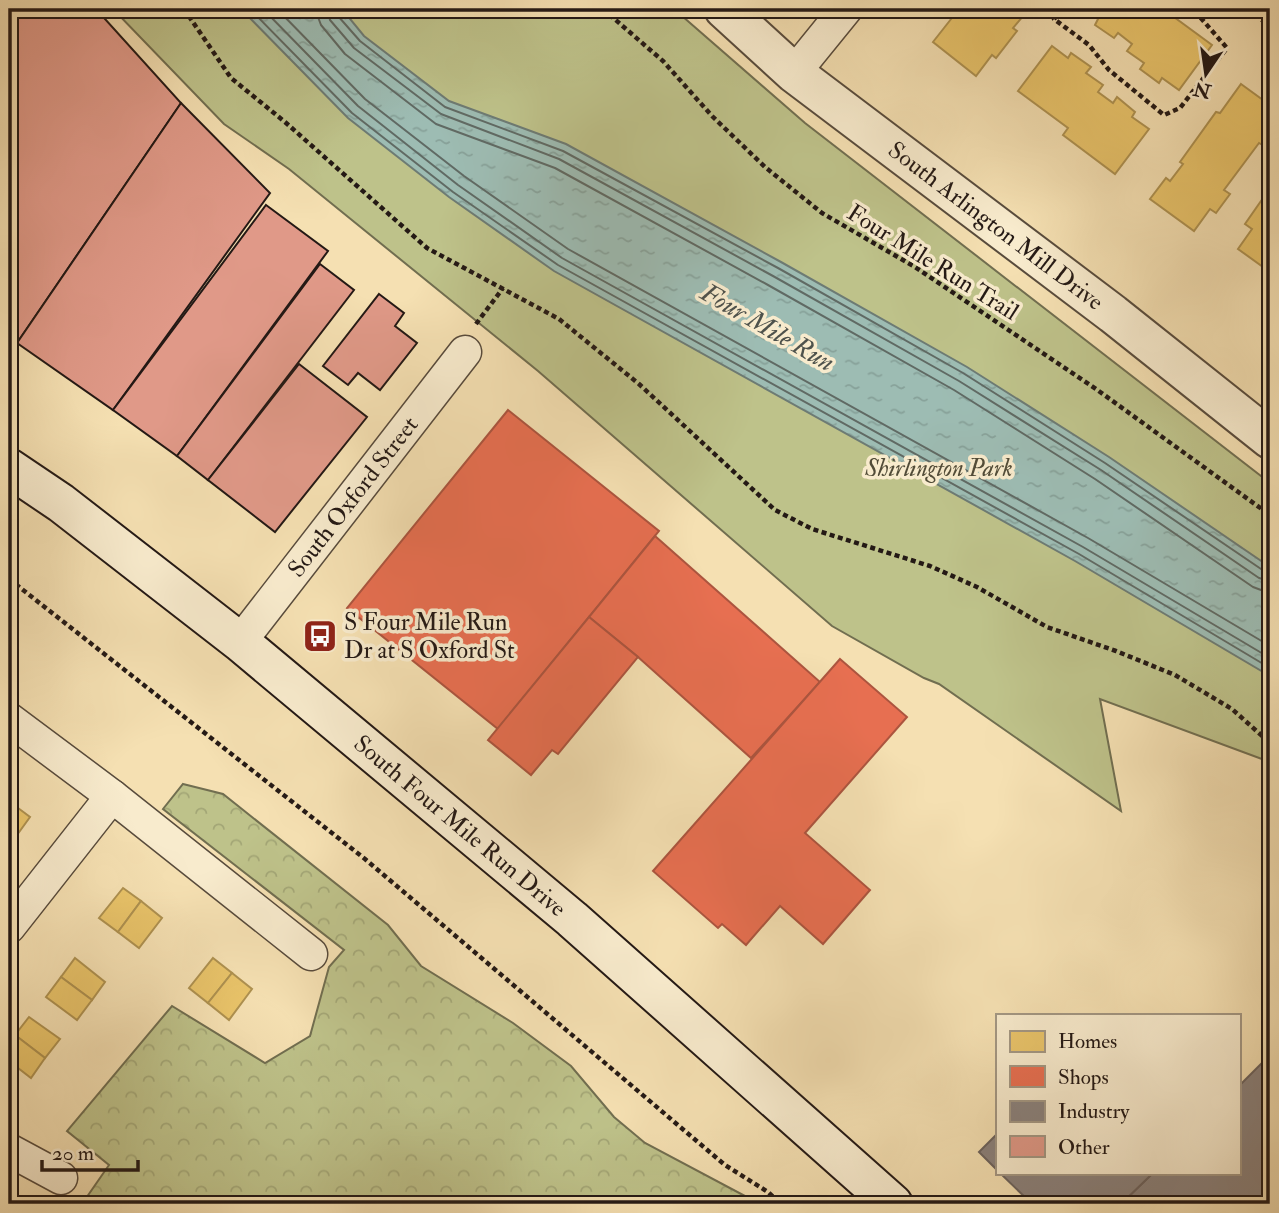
<svg xmlns="http://www.w3.org/2000/svg" width="1279" height="1213" viewBox="0 0 1279 1213" font-family="'IM FELL Double Pica',serif">
<style>
.forest{fill:url(#forest-crowns);stroke:#716e50;stroke-width:2}
.park{fill:#bec28a;stroke:#716e50;stroke-width:2}
.water{fill:url(#water-ripples);stroke:#6d7b74;stroke-width:2}
.homes{fill:#e9c46a;stroke:#ae9150;stroke-width:2}
.shops{fill:#e76f51;stroke:#ac553f;stroke-width:2}
.industry{fill:#8a817c;stroke:#6b625d;stroke-width:2}
.lines{fill:none;stroke-linecap:round;stroke-linejoin:round}
.shore{stroke:#606a64;stroke-width:2}
.building{fill:#e09988;stroke:#241915;stroke-width:2}
.minor-casing{stroke:#584b3c;stroke-width:35}
.tertiary-casing{stroke:#584b3c;stroke-width:42}
.secondary-casing{stroke:#241915;stroke-width:42}
.path{stroke:#241915;stroke-width:4.5;stroke-dasharray:5 3.5;stroke-linecap:butt}
.minor{stroke:#f8ebcd;stroke-width:32}
.tertiary{stroke:#f8ebcd;stroke-width:38}
.secondary{stroke:#f8ebcd;stroke-width:38}
.labels{text-anchor:middle;stroke-width:7;stroke-linejoin:round;paint-order:stroke}
.street-label{font-size:24px;fill:#241915;stroke:#f8ebcd}
.park-label{font-size:24px;font-style:italic;fill:#524c38;stroke:#f8ebcd}
.poi-label{font-size:24px;fill:#241915;stroke:#f8ebcd;text-anchor:start}
.water-label{font-size:26px;font-style:italic;fill:#4e524c;stroke:#f8ebcd}
</style>
<defs>
<pattern id="forest-crowns" width="20" height="18" patternUnits="userSpaceOnUse" patternTransform="scale(1.75)"><rect width="20" height="18" fill="#bec28a"/><path d="M2 6a3 3 0 1 1 6 0M12 15a3 3 0 1 1 6 0" fill="none" stroke="#a3a676"/></pattern>
<pattern id="water-ripples" width="26" height="14" patternUnits="userSpaceOnUse" patternTransform="scale(1.75)"><rect width="26" height="14" fill="#9dbcb3"/><path d="M2 4q2-2 4 0t4 0M15 11q2-2 4 0t4 0" fill="none" stroke="#87a199"/></pattern>
</defs>
<rect width="100%" height="100%" fill="#f5e0b2"/>
<filter id="stains"><feTurbulence type="fractalNoise" baseFrequency=".00286" numOctaves="4"/><feColorMatrix values="0 0 0 0 .2 0 0 0 0 .09 0 0 0 0 .02 0 0 0 .5 -.17"/></filter>
<radialGradient id="worn" r=".72"><stop offset=".6" stop-color="#630" stop-opacity="0"/><stop offset="1" stop-color="#630" stop-opacity=".3"/></radialGradient>
<polygon class="forest" points="183,784 223,794 388,925 421,966 513,1023 571,1066 614,1117 645,1143 760,1204 82,1204 109,1165 67,1131 172,1006 265,1063 310,1036 329,967 344,950 163,809"/>
<polygon class="park" points="113,9 674,9 805,123 1270,483 1270,762 1100,699 1121,811 939,684 924,678 832,626 538,371 289,169 224,124"/>
<polygon class="water" points="241,9 342,9 364,36 449,101 566,144 781,262 967,367 1109,457 1270,567 1270,676 1075,561 554,271 449,197 348,118"/>
<g class="homes">
<polygon points="952,9 1029,9 1013,28 1017,31 996,58 992,55 976,76 933,42 955,14 950,10"/>
<polygon points="1084,9 1163,9 1212,45 1179,90 1162,78 1159,83 1140,69 1144,63 1127,51 1132,44 1118,33 1114,38 1095,25 1098,19"/>
<polygon points="1052,46 1068,58 1071,53 1091,67 1086,73 1103,85 1098,92 1113,103 1117,97 1135,112 1132,117 1149,129 1115,174 1063,135 1068,128 1018,91"/>
<polygon points="1241,84 1267,103 1263,108 1270,113 1270,142 1266,147 1259,143 1224,190 1230,194 1216,213 1210,209 1194,231 1150,199 1166,178 1170,181 1183,164 1180,162 1216,112 1220,113"/>
<polygon points="1261,201 1268,207 1270,204 1270,272 1238,249 1252,229 1245,224"/>
<polygon points="9,795 17,802 14,805 30,817 12,842 9,840"/>
<polygon points="123,888 141,901 118,932 99,918"/>
<polygon points="141,901 162,918 139,948 118,932"/>
<polygon points="75,958 105,982 92,1000 61,977"/>
<polygon points="213,958 232,973 208,1003 189,988"/>
<polygon points="232,973 252,989 229,1020 208,1003"/>
<polygon points="61,977 92,1000 77,1020 46,997"/>
<polygon points="29,1017 60,1039 45,1058 15,1035"/>
<polygon points="15,1035 45,1058 31,1078 9,1061 9,1043"/>
</g>
<g class="shops">
<polygon points="508,410 659,531 498,729 347,608"/>
<polygon points="655,536 820,682 751,758 638,657 589,617"/>
<polygon points="589,617 638,657 558,754 552,750 531,775 488,740"/>
<polygon points="840,659 907,717 805,833 870,890 823,944 780,906 746,945 722,924 718,928 653,871"/>
</g>
<g class="industry">
<polygon points="1270,1055 1270,1204 1121,1204 1153,1173 1239,1173 1239,1086"/>
<polygon points="997,1134 997,1170 979,1152"/>
<polygon points="1000,1173 1153,1173 1121,1204 1032,1204"/>
</g>
<g class="lines">
<g class="shore">
<polyline points="250,9 352,113 453,192 558,265 1079,554 1270,668"/>
<polyline points="263,9 358,106 458,185 562,258 1083,547 1270,658"/>
<polyline points="277,9 365,99 464,176 568,249 1088,538 1270,646"/>
<polyline points="317,9 318,17 321,25 345,54 436,124 555,168 768,285 954,390 1095,479 1253,587 1261,590 1270,591"/>
<polyline points="328,9 330,20 354,48 441,114 559,159 773,276 959,381 1101,470 1259,578 1270,581"/>
<polyline points="337,9 338,16 360,41 445,107 563,151 778,268 963,373 1105,463 1264,571 1270,572"/>
</g>
</g>
<g class="building">
<polygon points="9,9 96,9 181,103 17,343 9,337"/>
<polygon points="181,103 270,193 113,410 17,343"/>
<polygon points="266,205 328,251 177,456 113,410"/>
<polygon points="320,264 354,290 208,480 177,456"/>
<polygon points="379,294 404,313 395,326 417,343 380,390 358,373 348,385 323,366"/>
<polygon points="299,364 367,417 275,532 208,480"/>
</g>
<g class="lines">
<g class="minor-casing">
<g id="minor">
<polyline points="794,73 846,9"/>
<path id="s1" d="M240,642L465,352"/>
<polyline points="9,719 112,796 311,954"/>
<polyline points="9,927 112,796"/>
<polyline points="9,1150 61,1178"/>
</g>
</g>
<g class="tertiary-casing">
<g id="tertiary">
<path id="s2" d="M724,9L794,73L1113,314L1270,439"/>
</g>
</g>
<g class="secondary-casing">
<g id="secondary">
<path id="s3" d="M9,468L61,503L240,642L572,919L893,1204"/>
</g>
</g>
<g class="path">
<polyline points="184,9 231,78 285,122 427,248 559,319 639,384 775,510 812,529 930,566 977,587 1047,627 1116,651 1175,675 1232,709 1270,743"/>
<polyline points="603,9 663,61 712,116 765,167 822,213 915,267 1096,389 1270,515"/>
<polyline points="1063,9 1054,19 1089,45 1109,70 1164,115 1180,108 1227,48 1193,9"/>
<polyline points="1262,23 1270,13"/>
<polyline points="476,324 503,288"/>
<polyline points="9,579 365,859 725,1165 768,1192 781,1204"/>
</g>
<use href="#minor" class="minor"/>
<use href="#tertiary" class="tertiary"/>
<use href="#secondary" class="secondary"/>
</g>
<defs>
<g id="bus-square" transform="scale(1.75)"><rect x="-9" y="-9" width="18" height="18" rx="4" fill="#8f2418" stroke="#f8ebcd"/><path d="M-5-6H5V4H4V6H2V4H-2V6H-4V4H-5ZM-3.5-4V0h7V-4ZM-3.5 1.2v1.5H-2V1.2ZM2 1.2v1.5H3.5V1.2Z" fill="#fff"/></g>
</defs>
<g fill-rule="evenodd">
<use href="#bus-square" x="320" y="636"/>
</g>
<g class="labels">
<g class="street-label">
<text dy="8" stroke="none"><textPath href="#s2" startOffset="348">South Arlington Mill Drive</textPath></text>
<text transform="translate(933 262) rotate(32)" y="8">Four Mile Run Trail</text>
<text dy="8" stroke="none"><textPath href="#s1" startOffset="184">South Oxford Street</textPath></text>
<text dy="8" stroke="none"><textPath href="#s3" startOffset="576">South Four Mile Run Drive</textPath></text>
</g>
<g class="park-label">
<text x="939" y="476">Shirlington Park</text>
</g>
<g class="poi-label">
<text x="344" y="630">S Four Mile Run<tspan x="344" dy="28">Dr at S Oxford St</tspan></text>
</g>
<g class="water-label">
<text transform="translate(768 327) rotate(30)" y="9">Four Mile Run</text>
</g>
</g>
<rect width="1279" height="1213" fill="none" stroke="#f5e0b2" stroke-width="35"/>
<rect x="10" y="10" width="1258" height="1192" fill="none" stroke="#241915" stroke-width="3.5"/>
<rect x="18" y="18" width="1244" height="1178" fill="none" stroke="#241915" stroke-width="2"/>
<rect x="996" y="1014" width="245" height="161" fill="#f8ebcd" stroke="#a39783" stroke-width="2"/>
<rect x="1010" y="1031" width="35" height="21" fill="#e9c46a" stroke="#a39783" stroke-width="2"/>
<text x="1058" y="1048" font-size="21" fill="#241915">Homes</text>
<rect x="1010" y="1066" width="35" height="21" fill="#e76f51" stroke="#a39783" stroke-width="2"/>
<text x="1058" y="1084" font-size="21" fill="#241915">Shops</text>
<rect x="1010" y="1101" width="35" height="21" fill="#8a817c" stroke="#a39783" stroke-width="2"/>
<text x="1058" y="1118" font-size="21" fill="#241915">Industry</text>
<rect x="1010" y="1136" width="35" height="21" fill="#e09988" stroke="#a39783" stroke-width="2"/>
<text x="1058" y="1154" font-size="21" fill="#241915">Other</text>
<g transform="translate(1206 74) rotate(193)" stroke="#f8ebcd" stroke-width="5" paint-order="stroke">
<path d="M0-5L12 26L0 18L-12 26Z" fill="#241915"/>
<text y="-10" font-size="19" font-weight="bold" text-anchor="middle" fill="#241915">N</text>
</g>
<path d="M42 1160v10h96v-10" fill="none" stroke="#241915" stroke-width="3.5"/>
<text x="52" y="1160" font-size="21" fill="#241915" stroke="#f8ebcd" stroke-width="5" paint-order="stroke">20 m</text>
<rect width="100%" height="100%" filter="url(#stains)"/>
<rect width="100%" height="100%" fill="url(#worn)"/>
</svg>
